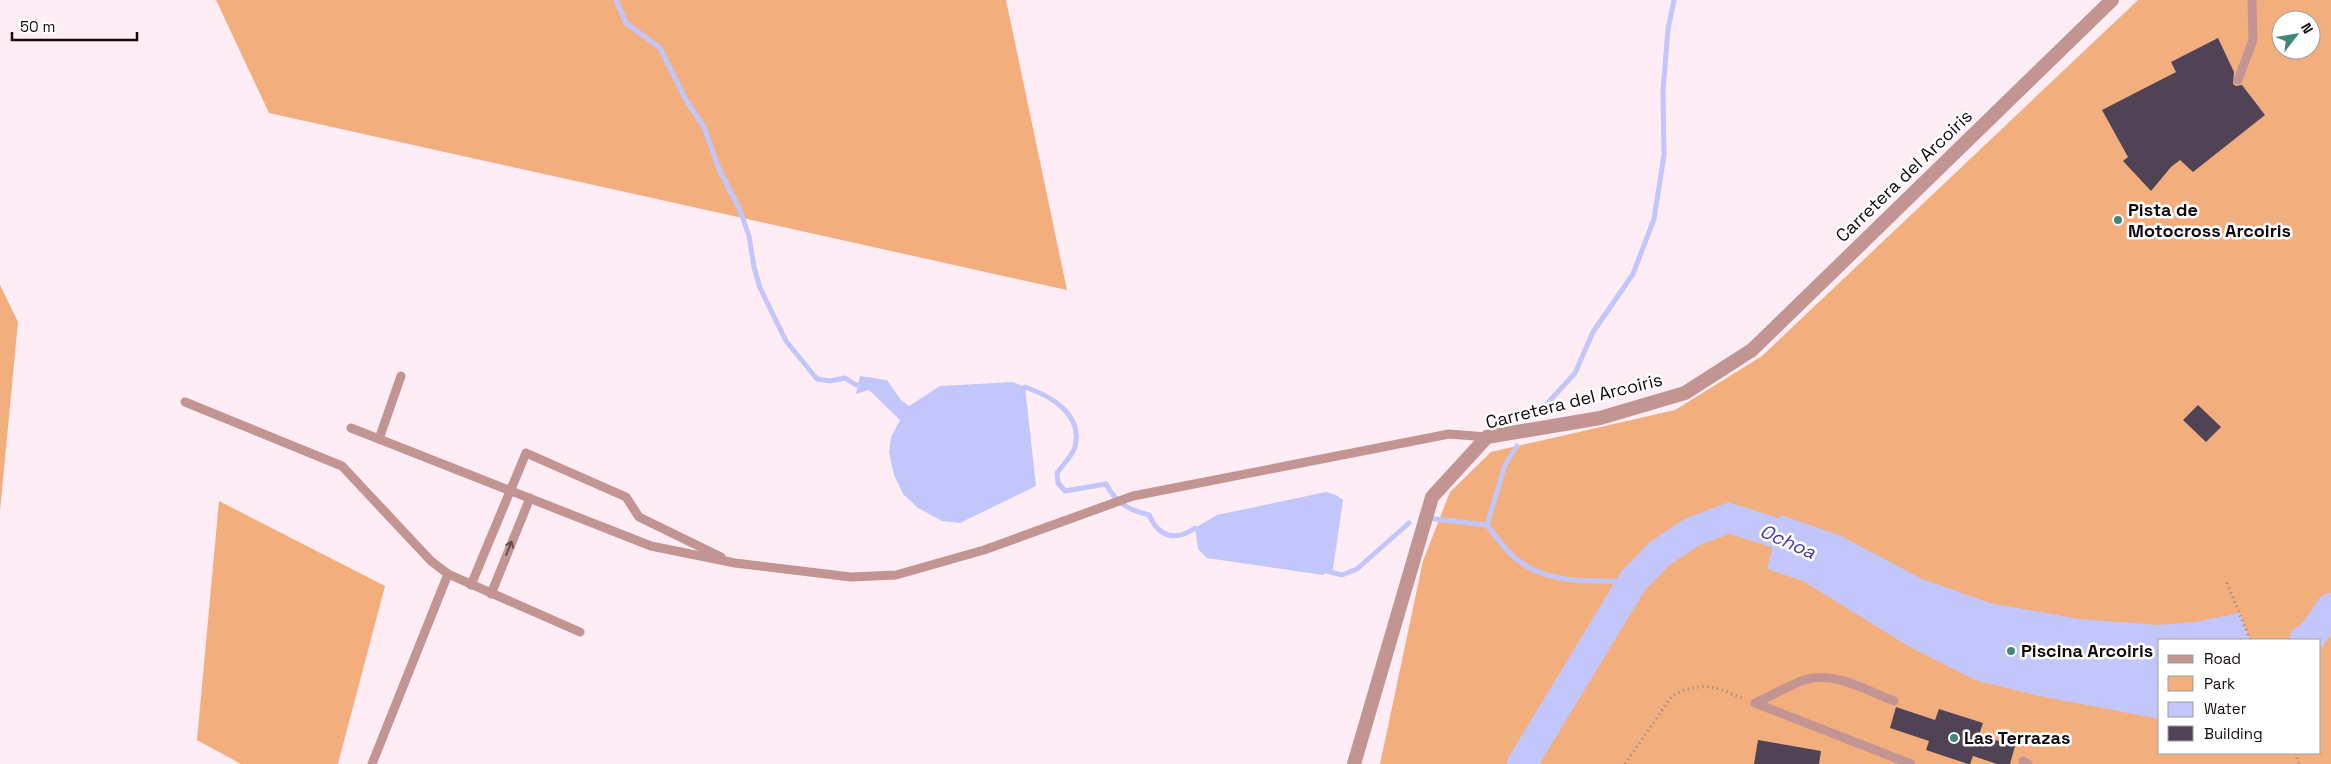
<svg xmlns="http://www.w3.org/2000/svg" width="2331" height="764" viewBox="0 0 2331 764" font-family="'Space Grotesk',sans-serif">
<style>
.green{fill:#f3ae7e;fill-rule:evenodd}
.water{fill:#c3c6fb}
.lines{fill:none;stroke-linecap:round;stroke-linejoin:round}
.stream{stroke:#c3c6fb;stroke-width:5}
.river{stroke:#c3c6fb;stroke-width:30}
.building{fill:#504356}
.path{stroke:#92848a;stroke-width:3;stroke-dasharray:1 4;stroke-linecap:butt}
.service{stroke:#c29492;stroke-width:9}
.tertiary{stroke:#c29492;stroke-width:14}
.oneway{stroke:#6a4e50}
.poi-dot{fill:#41867a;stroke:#fff;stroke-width:2}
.labels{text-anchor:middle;stroke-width:5;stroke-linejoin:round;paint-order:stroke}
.street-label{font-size:18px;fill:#12090d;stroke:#fff}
.poi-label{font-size:18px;font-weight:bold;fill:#12090d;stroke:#fff;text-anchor:start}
.water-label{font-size:19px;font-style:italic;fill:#43389b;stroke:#fff}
</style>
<rect width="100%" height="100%" fill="#ffedf5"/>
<g class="green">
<polygon points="216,0 1006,0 1067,290 269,113"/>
<path d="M2138,0H2331V764H1380L1423,561L1450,492L1491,452L1675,410L1762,356ZM2281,20H2311V50H2281ZM2160,640H2320V753H2160Z"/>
<polygon points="0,285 18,322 0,511"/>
<polygon points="219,501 385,586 338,764 241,764 197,740"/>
</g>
<g class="water">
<polygon points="860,376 887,380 901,400 909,406 940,386 1013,382 1025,387 1036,486 960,523 942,521 918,508 903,494 894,475 889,453 891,437 900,420 869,390 856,394"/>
<polygon points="1326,492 1336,495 1343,500 1333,569 1323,575 1207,558 1198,549 1195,528 1217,515"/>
<polygon points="1781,515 1841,536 1922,579 1990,603 2079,619 2158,625 2195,622 2239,613 2250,640 2160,640 2160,719 2039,696 1975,680 1908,646 1803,581 1767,569"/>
</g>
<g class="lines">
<g class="stream">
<polyline points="616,0 626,23 660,48 686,100 704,127 719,169 740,210 749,236 754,267 760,288 786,341 817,379 830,381 845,378 856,385 861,385"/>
<path d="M1022,391L1025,387C1051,396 1083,414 1075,447C1072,456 1062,466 1057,473L1058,483L1065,491L1106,484C1116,503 1129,510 1149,515C1159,537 1175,542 1195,528L1201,530"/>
<polyline points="1537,415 1575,373 1593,332 1633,274 1654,219 1664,155 1663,91 1668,29 1674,0"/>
<path d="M1517,446L1505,465L1487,525C1494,534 1501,544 1509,552C1540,586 1591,581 1633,581"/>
<polyline points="1434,519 1487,525"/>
<polyline points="1323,570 1342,575 1357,569 1409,523"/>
</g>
<g class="river">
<polyline points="2304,640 2311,637 2331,608"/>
<polyline points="1522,764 1633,581 1659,554 1692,532 1729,518 1776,533 1813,551"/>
</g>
</g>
<g class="building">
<polygon points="2218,38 2234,72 2233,84 2236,86 2242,85 2265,115 2193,172 2180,160 2171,167 2151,191 2123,161 2128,157 2102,110 2176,72 2171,62"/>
<polygon points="2198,405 2221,427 2206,442 2183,420"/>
<polygon points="1896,707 1935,720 1939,709 1983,723 1979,735 2015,746 2010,764 1997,764 1973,756 1970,764 1968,764 1926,750 1929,741 1890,728"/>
<polygon points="1758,740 1821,751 1819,764 1754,764"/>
</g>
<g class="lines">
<g class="path">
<polyline points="2227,583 2250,640"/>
<polyline points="2295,753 2299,764"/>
<polyline points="1625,764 1672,696 1686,689 1705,686 1720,689 1744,699"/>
</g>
<g class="service">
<polyline points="2238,80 2253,40 2252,0"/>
<polyline points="185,402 342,466 431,561 448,574 580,632"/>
<polyline points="351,428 651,546 735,563 851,577 896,575 984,550 1133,496 1449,434 1487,437"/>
<polyline points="379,439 401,376"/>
<polyline points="471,585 526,453 626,497 639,517 721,557"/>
<polyline points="491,594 530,498"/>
<path d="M1894,701C1867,691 1834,670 1804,680C1788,686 1771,696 1755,703L1911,764"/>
<polyline points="2023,761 2028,764"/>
<polyline points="372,764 448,574"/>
</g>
<polyline class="tertiary" points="1354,764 1432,497 1487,437 1600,418 1685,393 1752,350 2112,0"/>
</g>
<defs><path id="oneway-shaft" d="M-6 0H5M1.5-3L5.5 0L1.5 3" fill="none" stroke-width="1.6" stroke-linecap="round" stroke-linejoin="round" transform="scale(1.25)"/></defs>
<use class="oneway" href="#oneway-shaft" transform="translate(509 548) rotate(-68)"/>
<g class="poi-dot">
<circle cx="2118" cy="220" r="5"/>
<circle cx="2011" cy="651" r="5"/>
<circle cx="1954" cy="738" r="5"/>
</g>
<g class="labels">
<g class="street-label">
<text transform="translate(1904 176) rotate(-44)" y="6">Carretera del Arcoiris</text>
<text transform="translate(1574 401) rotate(-14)" y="6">Carretera del Arcoiris</text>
</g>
<g class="poi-label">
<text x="2128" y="216">Pista de<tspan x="2128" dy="21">Motocross Arcoiris</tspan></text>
<text x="2021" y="657">Piscina Arcoiris</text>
<text x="1964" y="744">Las Terrazas</text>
</g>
<g class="water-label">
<text transform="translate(1788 541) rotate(24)" y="7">Ochoa</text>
</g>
</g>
<rect x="2158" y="639" width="162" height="115" fill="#ffffff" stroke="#a09d9e"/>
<rect x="2168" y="655" width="25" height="8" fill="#c29492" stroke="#a09d9e"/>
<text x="2204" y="664" font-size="15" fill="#12090d">Road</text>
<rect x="2168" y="676" width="25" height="15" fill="#f3ae7e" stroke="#a09d9e"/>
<text x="2204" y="689" font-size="15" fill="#12090d">Park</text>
<rect x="2168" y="702" width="25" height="15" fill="#c3c6fb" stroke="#a09d9e"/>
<text x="2204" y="714" font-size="15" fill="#12090d">Water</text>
<rect x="2168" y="726" width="25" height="15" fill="#504356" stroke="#a09d9e"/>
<text x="2204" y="739" font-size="15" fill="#12090d">Building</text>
<g transform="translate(2296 35) rotate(59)"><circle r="24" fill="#ffffff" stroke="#a09d9e"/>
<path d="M0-4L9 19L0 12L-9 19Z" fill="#41867a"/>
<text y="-8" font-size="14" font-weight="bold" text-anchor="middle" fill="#12090d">N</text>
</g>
<path d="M12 32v8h125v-8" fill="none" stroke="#12090d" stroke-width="2.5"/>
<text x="20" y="32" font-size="15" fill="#12090d" stroke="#ffffff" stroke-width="4" paint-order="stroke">50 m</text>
</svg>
